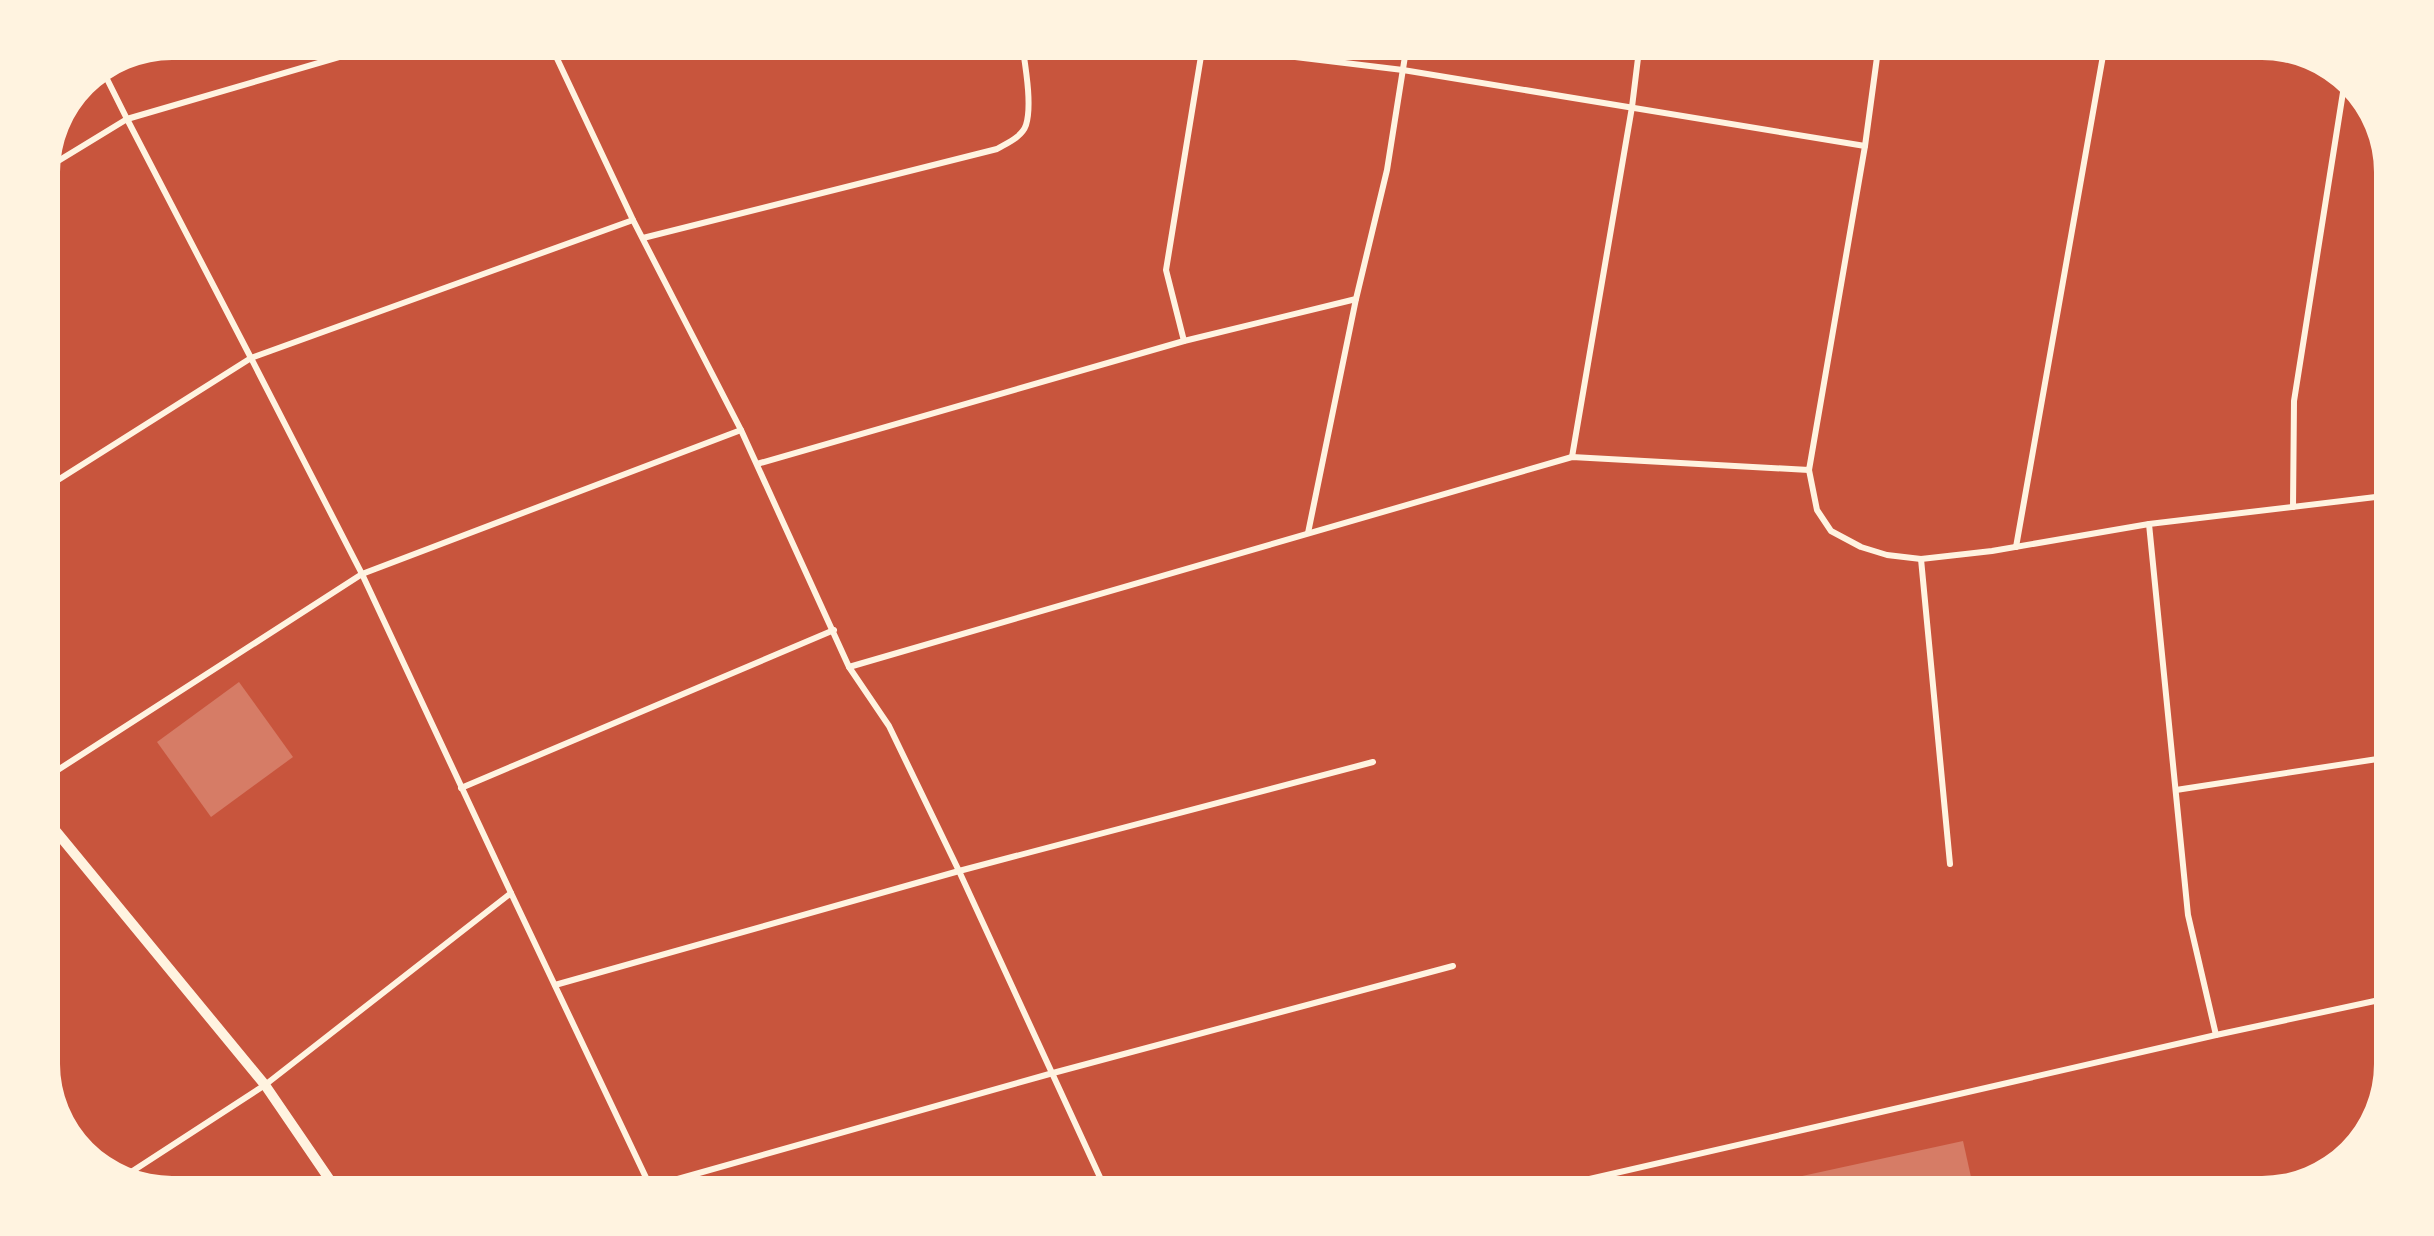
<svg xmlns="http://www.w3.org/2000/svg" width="2434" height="1236" viewBox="0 0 2434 1236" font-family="'Source Sans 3',sans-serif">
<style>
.building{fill:#d67c66}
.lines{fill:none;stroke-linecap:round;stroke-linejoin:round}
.minor{stroke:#fff3e0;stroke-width:6}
.tertiary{stroke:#fff3e0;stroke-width:10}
</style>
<rect width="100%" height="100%" fill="#c8553d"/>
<g class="building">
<polygon points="239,682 293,757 211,817 157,742"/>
<polygon points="1963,1141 1973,1186 1756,1186"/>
</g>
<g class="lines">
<g class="minor">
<polyline points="553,50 633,220 741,430 849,667 889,726 959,871 1104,1186"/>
<polyline points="1237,50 1403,70 1865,146"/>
<polyline points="50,166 127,119 104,73"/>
<path d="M643,238L997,149C1007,143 1022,137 1026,125C1032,106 1026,70 1023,50"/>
<polyline points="1184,341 1166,270 1202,50"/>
<polyline points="1572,457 1632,107 1639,50"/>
<polyline points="757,464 1184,341 1356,299 1387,170 1406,50"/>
<polyline points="1809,470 1817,510 1831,531 1861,547 1887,555 1921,559 1992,551 2149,524"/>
<polyline points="50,485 251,358 127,119 363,50"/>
<polyline points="2293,507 2294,401 2344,86"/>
<polyline points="1308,533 1356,299"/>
<polyline points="2016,547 2104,50"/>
<polyline points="1921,559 1950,864"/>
<polyline points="849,667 1572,457 1809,470 1865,146 1878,50"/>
<polyline points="50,775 362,574 251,358 633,220"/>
<polyline points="461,788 834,630"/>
<polyline points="2176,790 2384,758"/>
<polyline points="50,843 60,836"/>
<polyline points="511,893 650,1186"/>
<polyline points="555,985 959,871 1373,762"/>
<polyline points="2216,1035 2188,915 2149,524 2384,496"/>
<polyline points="125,1176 265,1085 511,893 362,574 741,430"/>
<polyline points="653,1186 1053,1073 1453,966"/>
<polyline points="1559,1186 2216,1035 2384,999"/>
</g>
<polyline class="tertiary" points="50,824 265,1085 334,1186"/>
</g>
<path d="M0 0H2434V1236H0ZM172 60H2262A112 112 0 0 1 2374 172V1064A112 112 0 0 1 2262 1176H172A112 112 0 0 1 60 1064V172A112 112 0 0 1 172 60Z" fill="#fff3e0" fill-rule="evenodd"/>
</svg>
